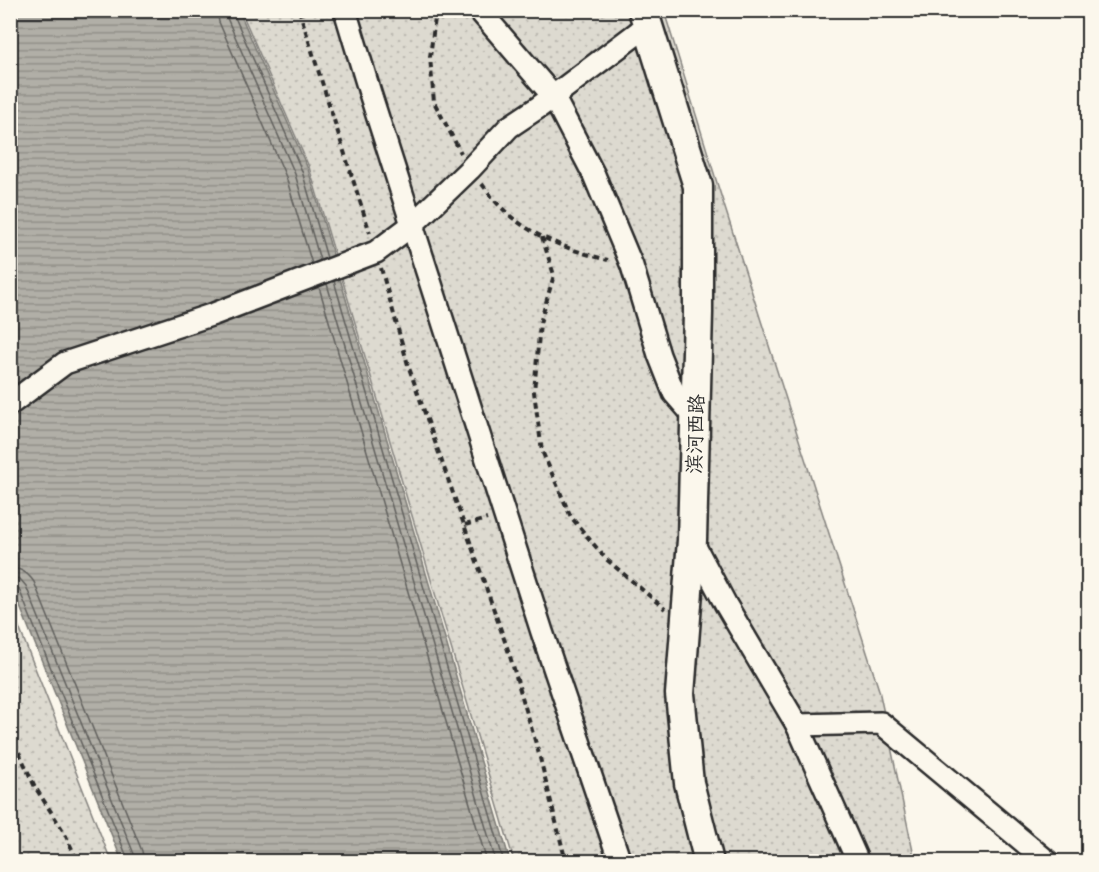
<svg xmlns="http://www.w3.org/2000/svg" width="1099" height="872" viewBox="0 0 1099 872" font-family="'Indie Flower','LXGW WenKai TC',sans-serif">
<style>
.park{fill:url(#park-dots);stroke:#84827e;stroke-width:1.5}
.water{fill:url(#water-rules);stroke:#7b7a75;stroke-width:1.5}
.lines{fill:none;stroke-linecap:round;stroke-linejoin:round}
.shore{stroke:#61605d;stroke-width:1.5}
.street-casing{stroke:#2b2b2b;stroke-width:26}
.secondary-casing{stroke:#2b2b2b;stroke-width:33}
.path{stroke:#2b2b2b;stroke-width:4;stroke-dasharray:6 4.5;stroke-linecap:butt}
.street{stroke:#fbf7ec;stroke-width:21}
.secondary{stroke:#fbf7ec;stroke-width:28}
.labels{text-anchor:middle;stroke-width:4.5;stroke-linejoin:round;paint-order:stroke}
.street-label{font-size:20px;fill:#2b2b2b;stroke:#fbf7ec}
</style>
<defs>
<pattern id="park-dots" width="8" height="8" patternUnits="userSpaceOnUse" patternTransform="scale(1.5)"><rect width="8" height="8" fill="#dddad0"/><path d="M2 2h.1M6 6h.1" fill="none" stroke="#bebbb3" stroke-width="1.8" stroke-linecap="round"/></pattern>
<pattern id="water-rules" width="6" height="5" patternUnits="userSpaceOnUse" patternTransform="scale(1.5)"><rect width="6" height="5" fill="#b1afa7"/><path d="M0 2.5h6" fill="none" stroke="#908f88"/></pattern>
</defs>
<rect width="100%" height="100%" fill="#fbf7ec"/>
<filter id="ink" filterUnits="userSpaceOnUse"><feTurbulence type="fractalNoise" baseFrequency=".0167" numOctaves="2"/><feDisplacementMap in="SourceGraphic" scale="12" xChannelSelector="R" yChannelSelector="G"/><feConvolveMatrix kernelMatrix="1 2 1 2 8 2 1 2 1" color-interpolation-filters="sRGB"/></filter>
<g filter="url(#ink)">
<g class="park">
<polygon points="241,11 664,11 717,183 879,690 915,861 514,861 309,167"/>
<polygon points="10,607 11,607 111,861 11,861"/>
</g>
<polygon class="water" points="11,11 239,11 308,169 510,861 122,861 11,584"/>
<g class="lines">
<g class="shore">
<polyline points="217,10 219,22 286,177 312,264"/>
<polyline points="226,10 227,18 295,174 320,260"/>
<polyline points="234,10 234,15 302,171 327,258"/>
<polyline points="334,281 504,862"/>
<polyline points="327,284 496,862"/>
<polyline points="319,287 487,862"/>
<path d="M10,568C21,568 28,573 34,582L142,851L144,862"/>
<polyline points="10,577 20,579 26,586 134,854 135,862"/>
<polyline points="10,585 15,585 19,589 127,857 127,862"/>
</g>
<g class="street-casing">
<g id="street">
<polyline points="345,10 370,93 542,632 620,862"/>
<polyline points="479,10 553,96 594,175 632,266 659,355 674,393 695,417"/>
<polyline points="10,404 65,363 214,314 376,252 412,225 470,169 509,127 539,107 648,25"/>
<polyline points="692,541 726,605 797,725 858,862"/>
<polyline points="797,725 881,723 1048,862"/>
</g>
</g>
<g class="secondary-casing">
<polyline id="secondary" points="643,10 698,186 698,313 692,540 680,694 689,783 709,862"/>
</g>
<g class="path">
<polyline points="299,10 370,233"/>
<polyline points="436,10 430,57 434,102 461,153"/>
<path d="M482,184C488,192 495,202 503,209C529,236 572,251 608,260"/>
<polyline points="542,237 554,275 540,323 534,392 542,451 571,517 606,559 665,609"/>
<polyline points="381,268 408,365 509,653 539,754 566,862"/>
<polyline points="465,525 487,519"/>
<polyline points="10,733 35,787 64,832 78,862"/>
</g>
<use href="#street" class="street"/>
<use href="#secondary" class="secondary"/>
</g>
</g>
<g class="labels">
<g class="street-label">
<text transform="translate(695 434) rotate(-88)" y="7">滨河西路</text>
</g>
</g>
<rect width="1099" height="872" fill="none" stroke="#fbf7ec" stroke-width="36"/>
<rect x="18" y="18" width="1063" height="836" fill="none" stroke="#2b2b2b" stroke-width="2" filter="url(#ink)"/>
</svg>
